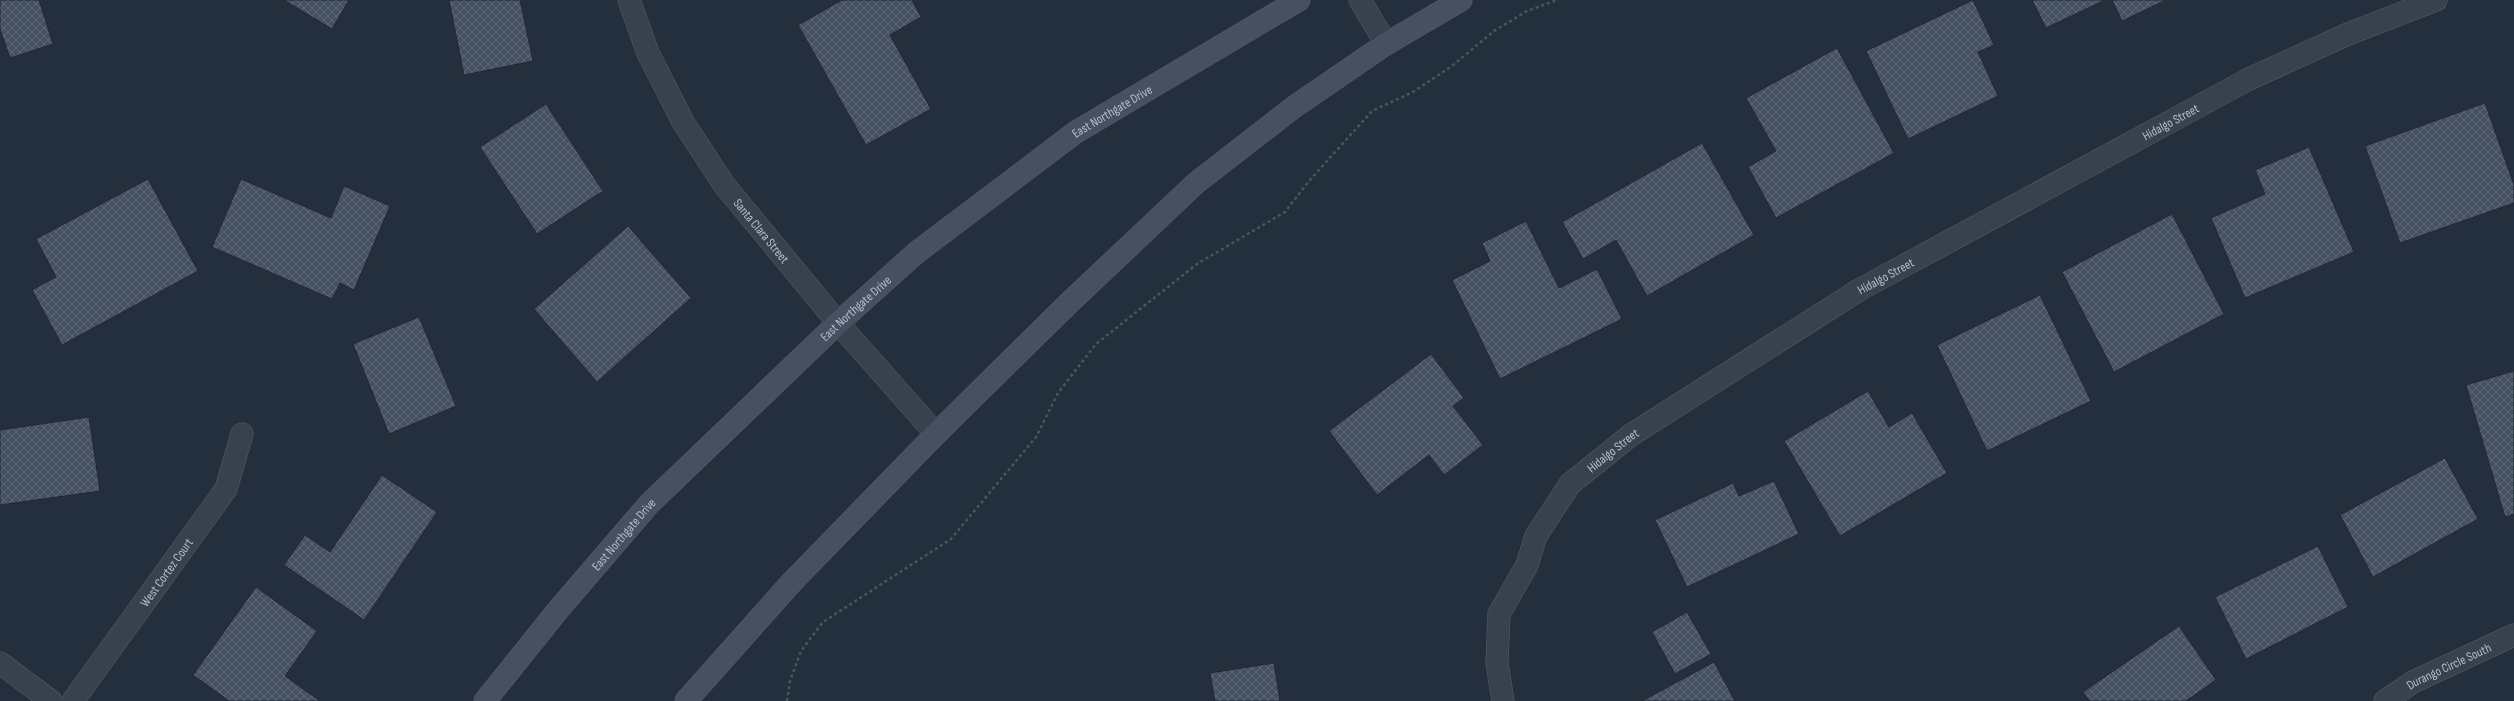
<svg xmlns="http://www.w3.org/2000/svg" width="2514" height="701" viewBox="0 0 2514 701" font-family="'Sofia Sans Condensed',sans-serif">
<style>
.building{fill:url(#building-cross-hatch);stroke:#1f2835}
.lines{fill:none;stroke-linecap:round;stroke-linejoin:round}
.minor-casing{stroke:#565f6c;stroke-width:23}
.secondary-casing{stroke:#565f6c;stroke-width:23}
.path{stroke:#44595c;stroke-width:2.5;stroke-dasharray:3 3;stroke-linecap:butt}
.minor{stroke:#38414e;stroke-width:22}
.secondary{stroke:#465061;stroke-width:22}
.labels{text-anchor:middle;stroke-width:3;stroke-linejoin:round;paint-order:stroke}
.street-label{font-size:13px;fill:#b4bcc9;stroke:#1d2633}
</style>
<defs>
<pattern id="building-cross-hatch" width="8" height="8" patternUnits="userSpaceOnUse"><rect width="8" height="8" fill="#455162"/><path d="M0 0l8 8M0 8l8-8" fill="none" stroke="#5d6877"/></pattern>
</defs>
<rect width="100%" height="100%" fill="#242f3e"/>
<g class="building">
<polygon points="0,0 39,0 53,44 10,58 0,29"/>
<polygon points="284,0 349,0 332,29"/>
<polygon points="449,0 520,0 533,61 464,75"/>
<polygon points="842,0 912,0 921,17 890,35 931,109 866,145 798,25"/>
<polygon points="1973,0 1994,45 1978,52 1998,96 1908,139 1866,51"/>
<polygon points="2032,0 2105,0 2046,28"/>
<polygon points="2112,0 2163,0 2164,1 2122,21"/>
<polygon points="1837,48 1894,153 1776,218 1748,167 1776,151 1746,98"/>
<polygon points="2485,103 2514,185 2514,203 2400,243 2365,146"/>
<polygon points="546,104 603,191 537,234 480,147"/>
<polygon points="1702,143 1754,235 1647,296 1616,240 1583,259 1562,222"/>
<polygon points="2309,147 2354,252 2245,298 2211,218 2265,194 2255,170"/>
<polygon points="148,179 198,271 62,345 32,290 56,277 36,239"/>
<polygon points="241,179 331,218 344,186 390,206 354,290 340,283 332,299 212,247"/>
<polygon points="2172,214 2224,314 2114,372 2062,272"/>
<polygon points="1526,221 1559,288 1597,269 1622,319 1500,379 1452,280 1490,261 1482,243"/>
<polygon points="628,226 691,298 597,382 534,309"/>
<polygon points="2040,295 2091,401 1987,451 1937,345"/>
<polygon points="419,317 456,406 389,434 353,344"/>
<polygon points="1431,354 1464,398 1453,406 1483,445 1444,475 1429,455 1377,495 1329,431"/>
<polygon points="2514,371 2514,514 2505,517 2466,385"/>
<polygon points="1868,391 1889,427 1912,413 1947,473 1840,536 1784,441"/>
<polygon points="89,417 100,491 0,505 0,430"/>
<polygon points="2445,458 2478,519 2373,577 2340,515"/>
<polygon points="382,475 437,512 364,620 284,565 305,535 330,552"/>
<polygon points="1774,481 1799,534 1687,587 1655,520 1733,483 1739,496"/>
<polygon points="2318,546 2348,607 2246,659 2215,597"/>
<polygon points="256,587 317,631 285,676 320,701 229,701 193,675"/>
<polygon points="1687,612 1711,654 1675,674 1652,632"/>
<polygon points="2179,626 2216,680 2186,701 2090,701 2083,692"/>
<polygon points="1714,662 1735,701 1642,701"/>
<polygon points="1274,663 1280,701 1215,701 1210,673"/>
</g>
<g class="lines">
<g class="minor-casing">
<g id="minor">
<path id="s1" d="M629,0L648,53L683,122L725,186L838,323L936,434"/>
<polyline points="1360,0 1386,44"/>
<polyline points="0,663 51,701"/>
<path id="s2" d="M73,701L226,489L242,434"/>
<path id="s3" d="M1503,701L1497,663L1499,614L1527,565L1536,536L1570,484L1631,435L1859,290L2249,79L2348,34L2436,0"/>
<path id="s4" d="M2385,701L2413,682L2514,635"/>
</g>
</g>
<g class="secondary-casing">
<g id="secondary">
<path id="s5" d="M485,701L558,610L649,504L838,323L916,253L1076,132L1299,0"/>
<polyline points="686,701 791,583 936,434 1070,302 1196,183 1294,107 1386,44 1461,0"/>
</g>
</g>
<polyline class="path" points="787,701 790,681 801,651 823,622 951,539 1036,437 1058,393 1096,344 1197,264 1285,212 1309,181 1372,111 1413,92 1452,66 1494,31 1527,11 1557,0"/>
<use href="#minor" class="minor"/>
<use href="#secondary" class="secondary"/>
</g>
<g class="labels">
<g class="street-label">
<text dy="5" stroke="none"><textPath href="#s5" startOffset="865">East Northgate Drive</textPath></text>
<text dy="5" stroke="none"><textPath href="#s3" startOffset="939">Hidalgo Street</textPath></text>
<text dy="5" stroke="none"><textPath href="#s1" startOffset="268">Santa Clara Street</textPath></text>
<text dy="5" stroke="none"><textPath href="#s3" startOffset="615">Hidalgo Street</textPath></text>
<text dy="5" stroke="none"><textPath href="#s5" startOffset="541">East Northgate Drive</textPath></text>
<text dy="5" stroke="none"><textPath href="#s3" startOffset="291">Hidalgo Street</textPath></text>
<text dy="5" stroke="none"><textPath href="#s5" startOffset="217">East Northgate Drive</textPath></text>
<text dy="5" stroke="none"><textPath href="#s2" startOffset="159">West Cortez Court</textPath></text>
<text dy="5" stroke="none"><textPath href="#s4" startOffset="73">Durango Circle South</textPath></text>
</g>
</g>
</svg>
